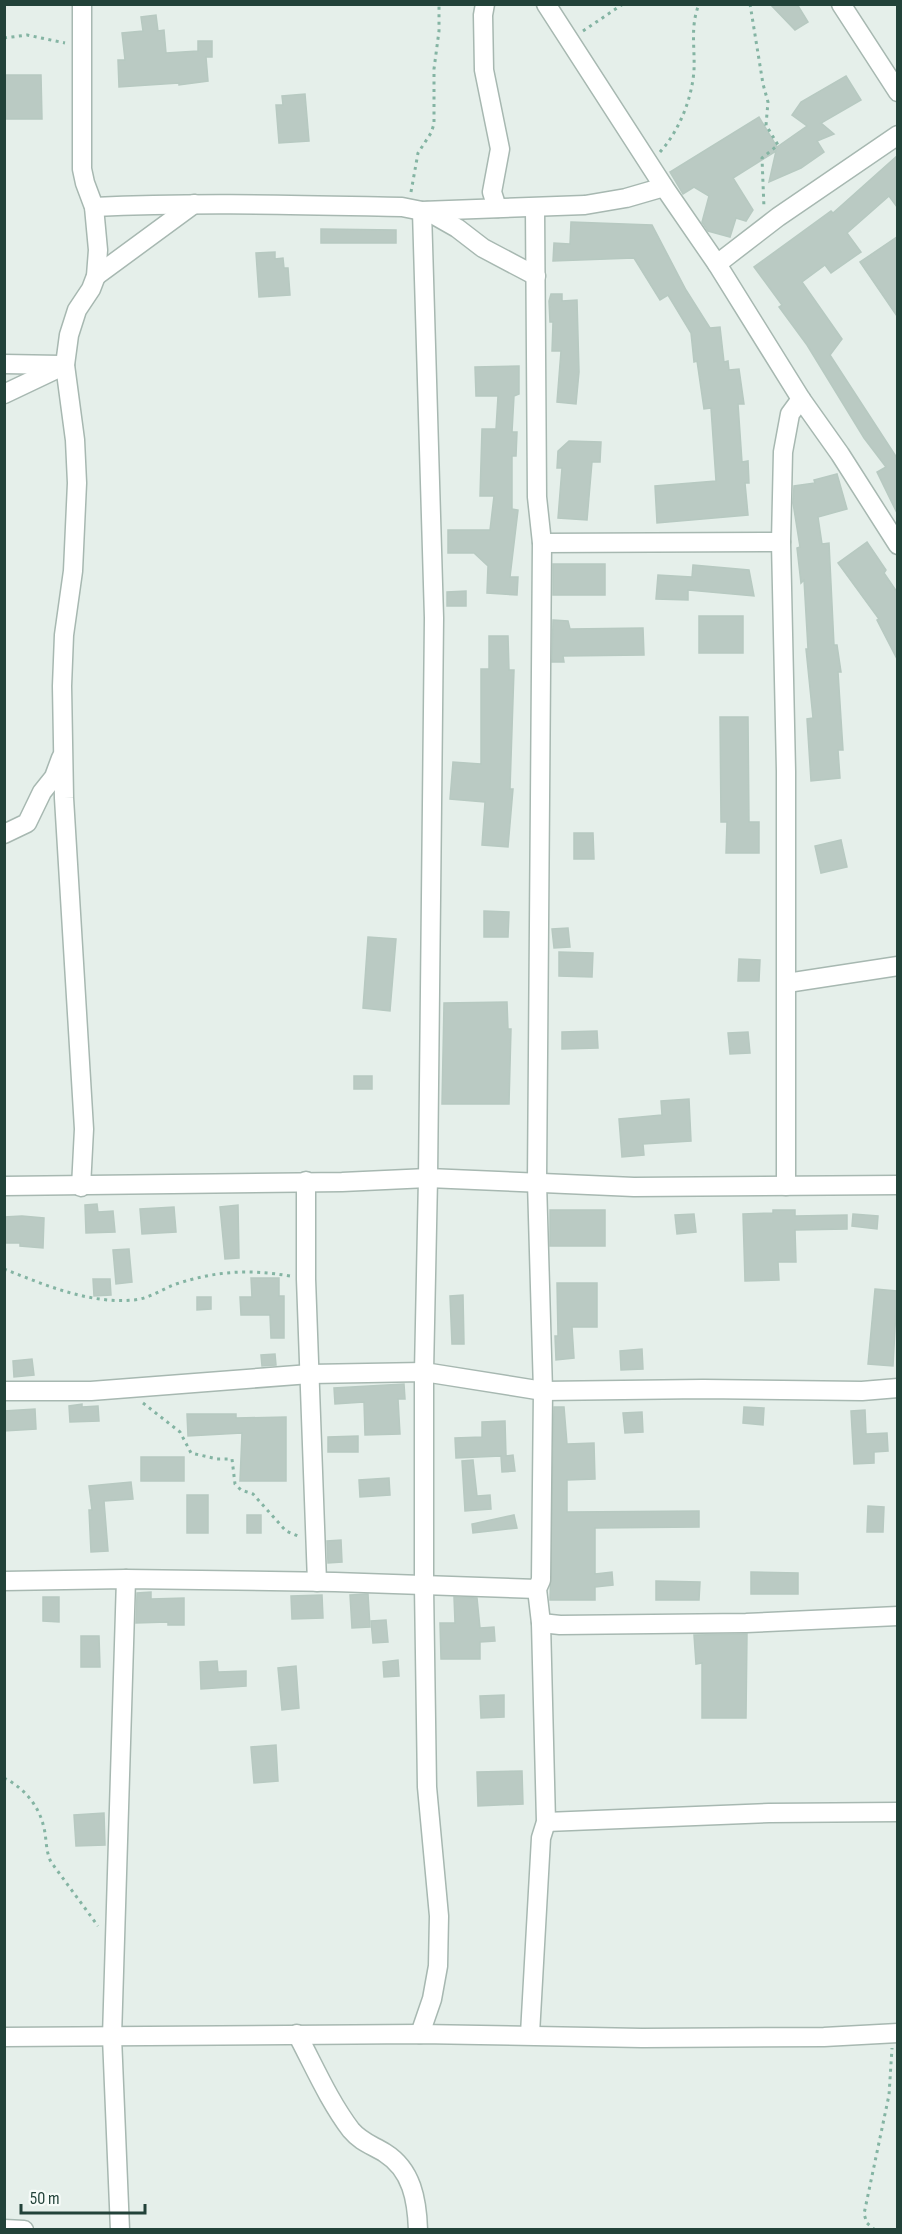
<svg xmlns="http://www.w3.org/2000/svg" width="902" height="2234" viewBox="0 0 902 2234" font-family="'Sofia Sans Condensed',sans-serif">
<style>
.building{fill:#bacac3;stroke:#b7c9c1;stroke-width:1.5}
.lines{fill:none;stroke-linecap:round;stroke-linejoin:round}
.minor-casing{stroke:#a7b8b1;stroke-width:21}
.path{stroke:#84b4a3;stroke-width:3;stroke-dasharray:3 4.5;stroke-linecap:butt}
.minor{stroke:#fff;stroke-width:18}
</style>
<rect width="100%" height="100%" fill="#e5efea"/>
<g class="building">
<polygon points="770,4 797,4 808,22 795,30"/>
<polygon points="156,15 158,31 164,30 166,53 198,51 198,41 212,41 212,57 206,57 208,81 179,85 179,83 119,87 118,60 125,60 122,33 143,31 141,17"/>
<polygon points="4,75 41,75 42,119 6,119"/>
<polygon points="846,76 861,100 821,123 834,134 817,141 824,152 801,168 769,182 776,151 733,178 753,210 746,221 736,218 730,237 708,231 702,222 709,196 694,187 683,194 670,172 759,117 777,147 807,126 792,115 801,102"/>
<polygon points="305,94 309,141 279,143 276,105 283,105 282,96"/>
<polygon points="897,156 897,207 889,196 847,233 861,252 831,273 825,265 802,282 842,339 830,355 897,458 897,513 877,472 886,467 864,438 807,345 779,307 782,305 754,267 831,211 833,213"/>
<polygon points="571,222 652,225 686,290 710,328 720,327 724,362 728,361 729,370 739,369 744,404 738,404 742,462 748,461 749,483 745,483 748,515 657,523 655,486 716,481 711,408 704,409 697,361 694,362 691,333 668,295 660,300 634,258 553,261 554,243 570,244"/>
<polygon points="321,229 396,230 396,243 321,243"/>
<polygon points="897,237 897,316 860,262"/>
<polygon points="275,252 275,259 283,258 284,268 288,268 290,295 259,297 256,253"/>
<polygon points="551,294 562,294 562,301 577,300 579,372 576,404 557,402 561,351 552,351 553,322 550,322 549,301"/>
<polygon points="519,366 519,394 514,396 512,432 517,432 516,456 512,456 512,509 518,510 510,577 518,577 517,595 487,593 488,566 474,553 448,553 448,530 490,530 494,496 480,496 482,429 496,429 498,396 476,396 475,367"/>
<polygon points="569,441 601,442 600,462 592,462 587,520 558,518 562,468 557,468 558,451"/>
<polygon points="837,474 847,509 818,517 822,544 829,543 834,645 837,645 841,672 838,672 843,750 838,750 840,778 811,781 807,719 813,718 806,649 808,649 804,580 801,583 797,548 800,547 793,503 794,486 815,483 814,480"/>
<polygon points="867,542 886,570 884,573 897,592 897,659 877,620 879,619 838,563"/>
<rect x="553" y="564" width="52" height="31"/>
<polygon points="693,565 749,570 754,596 688,590 688,600 656,599 658,575 692,577"/>
<polygon points="466,591 466,606 447,606 447,592"/>
<rect x="699" y="616" width="44" height="37"/>
<polygon points="553,620 568,621 570,629 643,628 644,655 563,656 564,662 552,662"/>
<polygon points="489,636 508,636 509,670 514,670 510,789 513,789 508,847 482,845 485,802 450,799 453,762 481,764 481,669 489,669"/>
<polygon points="720,717 748,717 749,822 759,822 759,853 726,853 727,822 721,822"/>
<polygon points="574,833 593,833 594,859 574,859"/>
<polygon points="841,840 847,867 821,873 815,846"/>
<polygon points="484,911 509,912 508,937 484,937"/>
<polygon points="568,928 570,947 554,948 552,929"/>
<polygon points="368,937 396,939 390,1011 363,1008"/>
<polygon points="559,952 593,953 592,977 559,976"/>
<polygon points="739,959 760,960 759,981 738,981"/>
<polygon points="507,1002 508,1029 511,1029 509,1104 442,1104 444,1003"/>
<polygon points="597,1031 598,1048 562,1049 562,1032"/>
<polygon points="748,1032 750,1053 730,1054 728,1033"/>
<rect x="354" y="1076" width="18" height="13"/>
<polygon points="689,1099 691,1141 643,1144 644,1155 622,1157 619,1119 662,1115 661,1101"/>
<polygon points="97,1204 98,1212 113,1211 115,1232 86,1233 85,1205"/>
<polygon points="238,1205 239,1258 225,1259 220,1207"/>
<polygon points="174,1207 176,1232 142,1234 140,1209"/>
<rect x="550" y="1210" width="55" height="36"/>
<polygon points="773,1210 795,1210 795,1216 847,1215 847,1229 795,1230 796,1262 778,1262 779,1280 745,1281 743,1214 773,1213"/>
<polygon points="694,1214 696,1232 677,1234 675,1215"/>
<polygon points="853,1214 878,1216 877,1229 852,1226"/>
<polygon points="22,1216 44,1218 43,1248 20,1246 20,1243 4,1243 4,1217"/>
<polygon points="129,1249 132,1282 116,1284 113,1250"/>
<polygon points="251,1278 279,1278 279,1296 284,1296 284,1338 271,1338 270,1315 241,1315 240,1297 252,1297"/>
<polygon points="93,1279 110,1279 111,1295 94,1296"/>
<polygon points="557,1283 597,1283 597,1327 572,1327 574,1358 556,1360 555,1336 558,1336"/>
<polygon points="875,1289 897,1291 893,1366 868,1364"/>
<polygon points="463,1295 464,1344 452,1344 450,1296"/>
<polygon points="197,1297 211,1297 211,1309 197,1310"/>
<polygon points="642,1349 643,1369 621,1370 620,1351"/>
<polygon points="275,1354 276,1365 262,1366 261,1355"/>
<polygon points="32,1359 34,1375 14,1377 13,1361"/>
<polygon points="404,1384 405,1399 398,1399 400,1434 365,1435 364,1402 335,1404 334,1388"/>
<polygon points="82,1404 82,1407 98,1406 99,1421 70,1422 69,1406"/>
<polygon points="554,1407 564,1407 567,1444 594,1443 595,1479 567,1480 567,1512 699,1511 699,1527 595,1528 595,1574 612,1572 613,1585 595,1587 595,1600 550,1600"/>
<polygon points="744,1407 764,1408 763,1425 743,1423"/>
<polygon points="35,1409 36,1429 4,1431 4,1411"/>
<polygon points="865,1410 866,1434 887,1433 888,1451 874,1452 874,1463 854,1464 851,1411"/>
<polygon points="642,1412 643,1432 625,1433 623,1413"/>
<polygon points="187,1414 236,1414 236,1418 286,1417 286,1481 240,1481 242,1433 188,1436"/>
<polygon points="505,1421 506,1456 513,1455 515,1471 502,1472 501,1456 456,1458 455,1438 482,1437 482,1422"/>
<polygon points="358,1436 358,1452 328,1452 328,1437"/>
<rect x="141" y="1457" width="43" height="24"/>
<polygon points="473,1460 477,1496 490,1495 491,1509 465,1511 462,1461"/>
<polygon points="389,1478 390,1495 360,1497 359,1480"/>
<polygon points="131,1482 133,1499 104,1501 108,1551 91,1552 89,1510 92,1510 89,1486"/>
<rect x="187" y="1495" width="21" height="38"/>
<polygon points="868,1506 884,1507 883,1532 867,1532"/>
<rect x="247" y="1515" width="14" height="18"/>
<polygon points="514,1515 517,1528 473,1533 472,1524"/>
<polygon points="341,1540 342,1562 328,1563 327,1541"/>
<polygon points="751,1572 798,1573 798,1594 751,1594"/>
<polygon points="656,1581 700,1582 699,1600 656,1600"/>
<polygon points="151,1592 151,1599 184,1598 184,1625 168,1625 168,1622 136,1623 137,1593"/>
<polygon points="368,1594 370,1627 352,1628 350,1595"/>
<polygon points="322,1595 323,1618 292,1619 291,1596"/>
<polygon points="43,1597 59,1597 59,1622 43,1621"/>
<polygon points="454,1597 477,1598 480,1628 494,1627 495,1641 480,1642 480,1659 441,1659 440,1623 455,1623"/>
<polygon points="386,1620 388,1642 373,1643 371,1621"/>
<polygon points="747,1634 746,1718 702,1718 702,1663 696,1664 694,1635"/>
<polygon points="81,1636 99,1636 100,1667 81,1667"/>
<polygon points="398,1660 399,1676 384,1677 383,1662"/>
<polygon points="217,1661 218,1672 246,1671 246,1686 201,1689 200,1662"/>
<polygon points="296,1666 299,1708 282,1710 278,1668"/>
<polygon points="504,1695 504,1717 481,1718 480,1696"/>
<polygon points="276,1745 278,1781 254,1783 251,1747"/>
<polygon points="522,1771 523,1804 478,1806 477,1772"/>
<polygon points="104,1813 105,1845 76,1846 74,1815"/>
</g>
<g class="lines">
<g class="minor-casing">
<g id="minor">
<polyline points="485,4 483,15 484,70 500,149 492,192 497,208"/>
<polyline points="546,4 664,187 717,264 801,399 840,454 898,545"/>
<polyline points="841,4 898,92"/>
<path d="M94,207C197,202 299,205 402,207L422,211L585,205L626,198L664,187"/>
<polyline points="427,211 457,228 483,248 536,276"/>
<polyline points="717,264 778,217 898,135"/>
<polyline points="96,276 194,204"/>
<polyline points="4,364 61,365"/>
<polyline points="4,394 65,365"/>
<polyline points="542,543 781,542"/>
<polyline points="4,834 27,823 42,792 54,777 61,758"/>
<polyline points="787,983 898,966"/>
<polyline points="306,1181 306,1279 317,1582"/>
<polyline points="4,1186 342,1182 428,1178 634,1187 898,1185"/>
<polyline points="786,1186 786,771 781,542 783,452 790,414 801,399"/>
<polyline points="81,1187 84,1129 64,798 62,686 64,635 73,571 77,483 75,440 65,365 69,335 77,310 91,289 96,276 98,250 94,207 85,183 82,169 82,4"/>
<polyline points="4,1391 91,1391 310,1374 424,1372 543,1391 703,1389 862,1391 898,1388"/>
<polyline points="4,1581 126,1579 335,1582 537,1589"/>
<polyline points="541,1623 560,1625 746,1623 898,1616"/>
<polyline points="546,1822 769,1813 898,1812"/>
<path d="M297,2034C314,2066 329,2101 351,2130C361,2142 372,2145 385,2153C412,2170 417,2200 418,2230"/>
<polyline points="420,2034 432,1999 438,1966 439,1916 427,1787 424,1586 424,1372 428,1178 434,618 422,211"/>
<polyline points="530,2034 541,1838 546,1822 541,1623 537,1589 541,1580 543,1391 537,1182 542,543 537,497 535,208"/>
<polyline points="4,2037 420,2034 642,2038 824,2037 898,2033"/>
<polyline points="4,2229 24,2230"/>
<polyline points="120,2230 112,2037 126,1579"/>
</g>
</g>
<g class="path">
<polyline points="750,4 763,84 768,102 766,125 778,145 762,158 764,208"/>
<polyline points="583,31 623,4"/>
<polyline points="4,38 27,35 65,43"/>
<path d="M660,152C679,131 692,99 694,70C695,47 690,27 699,4"/>
<polyline points="411,192 418,153 431,133 434,124 434,69 439,31 439,4"/>
<path d="M4,1269C45,1285 89,1304 133,1300C149,1299 162,1289 176,1284C216,1271 248,1269 290,1276"/>
<polyline points="143,1403 180,1432 191,1453 217,1459 232,1459 235,1484 241,1490 253,1494 286,1531 298,1536"/>
<path d="M4,1778C23,1787 38,1805 43,1824C47,1837 45,1850 51,1862L98,1926"/>
<polyline points="875,2230 867,2223 864,2214 889,2095 892,2048"/>
</g>
<use href="#minor" class="minor"/>
</g>
<rect width="902" height="2234" fill="none" stroke="#224239" stroke-width="12"/>
<path d="M21 2204v9h124v-9" fill="none" stroke="#224239" stroke-width="3"/>
<text x="30" y="2204" font-size="18" fill="#224239" stroke="#f6fbf8" stroke-width="4.5" paint-order="stroke">50 m</text>
</svg>
